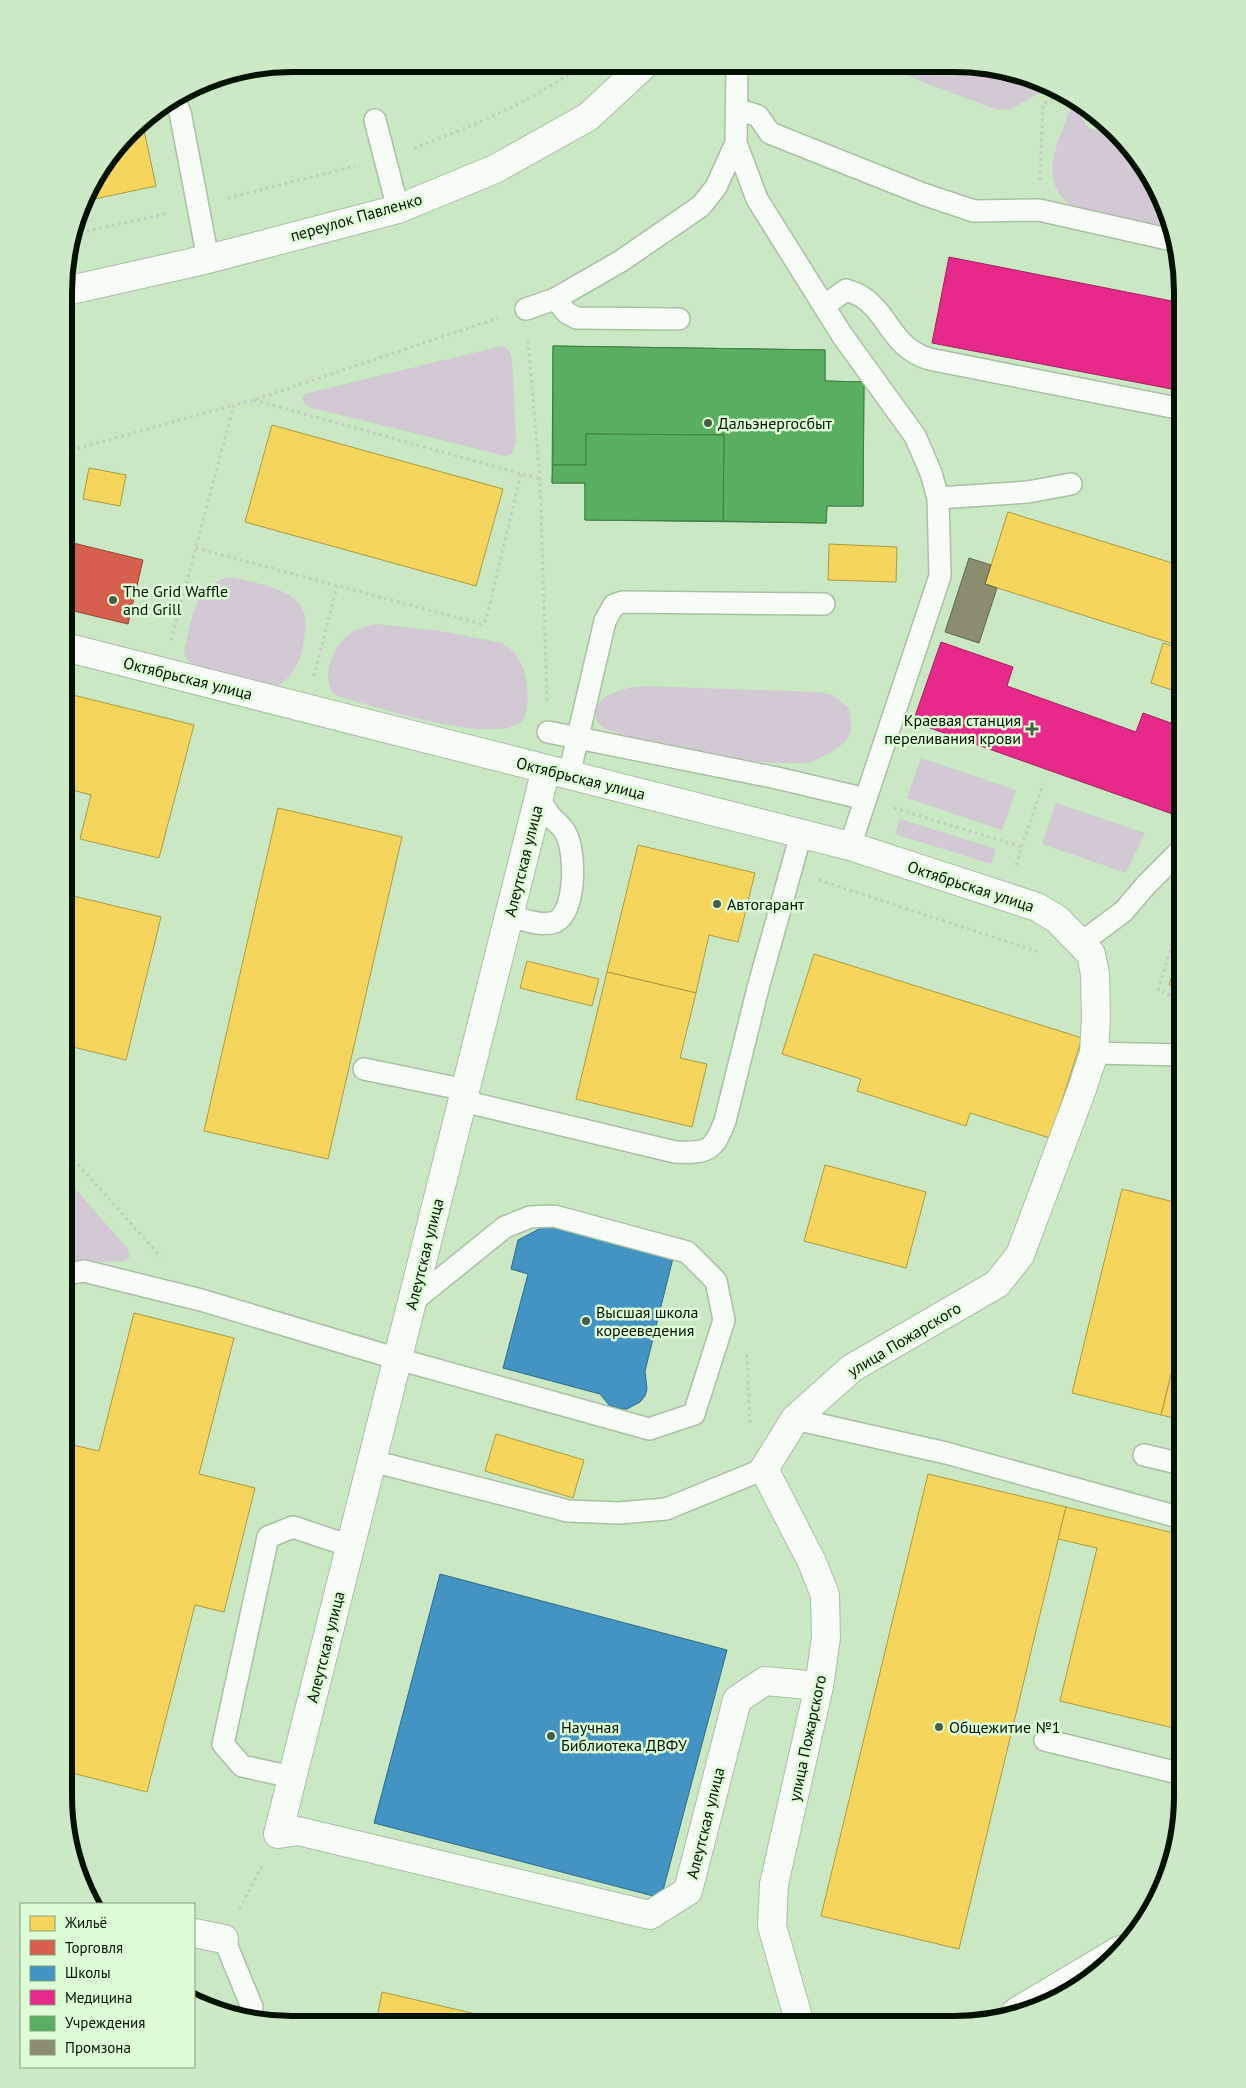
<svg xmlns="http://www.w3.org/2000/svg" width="1246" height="2088" viewBox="0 0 1246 2088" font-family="'PT Sans',sans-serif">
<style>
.green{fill:#d3c9d5}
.homes{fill:#f6d55c;stroke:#ad9a40}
.shops{fill:#d6604d;stroke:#964936}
.schools{fill:#4393c3;stroke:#306c88}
.health{fill:#e7298a;stroke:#a22261}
.public{fill:#5aae61;stroke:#407f44}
.industry{fill:#8c8c6e;stroke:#63674d}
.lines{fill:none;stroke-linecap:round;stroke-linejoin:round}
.lane-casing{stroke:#a9c0a4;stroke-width:24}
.street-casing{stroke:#a9c0a4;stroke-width:30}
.secondary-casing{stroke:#a9c0a4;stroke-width:30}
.primary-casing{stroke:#a9c0a4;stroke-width:30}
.path{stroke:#c2cbc1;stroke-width:3;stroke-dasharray:2.5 4;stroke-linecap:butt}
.lane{stroke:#f7fcf6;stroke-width:21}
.street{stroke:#f7fcf6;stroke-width:28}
.secondary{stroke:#f7fcf6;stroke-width:28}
.primary{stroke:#f7fcf6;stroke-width:28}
.poi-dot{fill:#485d45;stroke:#ddfdd6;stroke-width:2}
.labels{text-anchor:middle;stroke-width:5;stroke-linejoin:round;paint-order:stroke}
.street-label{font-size:16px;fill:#021200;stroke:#ddfdd6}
.poi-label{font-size:16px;fill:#021200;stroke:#ddfdd6;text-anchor:start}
.rim{fill:none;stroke:#021200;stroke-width:6}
</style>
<rect width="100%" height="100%" fill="#cae8c4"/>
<g class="green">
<polygon points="888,65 983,66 1041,81 1050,87 1011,109 998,110 920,81"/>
<path d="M1073,108H1079C1088,131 1085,131 1111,129L1135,154L1165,205L1172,239L1079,212C1036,183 1055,153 1068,113Z"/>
<polygon points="502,346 509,350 512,359 516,441 512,454 506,456 312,408 305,405 302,396 308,393"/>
<path d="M229,577C249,581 292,588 302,608C308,620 305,633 303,646C300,663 292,677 277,687L197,669L186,658L184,651C192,620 193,586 229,577Z"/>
<path d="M378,624L440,631L502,643C519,653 525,668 527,687C528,697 529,712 522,721C496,747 368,705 335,695C320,678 332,649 348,635C357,628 367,626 378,624Z"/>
<path d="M642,686L819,692L833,695L848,707C855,732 851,741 829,753C823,756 815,761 808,763C802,764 795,763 789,763C750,764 712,754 674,745C657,742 612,735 601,726C598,723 596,720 596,716C593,694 626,688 642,686Z"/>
<polygon points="921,758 1016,790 1002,830 907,798"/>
<polygon points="1056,803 1145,833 1126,873 1042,844"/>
<polygon points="900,819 996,849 991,864 895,834"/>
<path d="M65,1177L127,1248L130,1256L126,1261C105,1263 84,1259 64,1265Z"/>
</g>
<g class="homes">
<polygon points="142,121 156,186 85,201 87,191"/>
<polygon points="272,425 503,489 476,586 245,522"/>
<polygon points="89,468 126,475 120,506 83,499"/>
<polygon points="1008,512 1182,566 1182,629 1177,645 985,584"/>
<polygon points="829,544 897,547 896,582 828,580"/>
<polygon points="1163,643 1182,649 1182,668 1175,691 1151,683"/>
<polygon points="65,693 194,725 159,858 80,839 91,795 65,788"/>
<polygon points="278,808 402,837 328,1159 204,1131"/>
<polygon points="638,845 755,873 738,942 709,935 696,993 607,972"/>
<polygon points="65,894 161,917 126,1060 65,1045"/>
<polygon points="1182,946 1182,989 1169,985"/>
<polygon points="814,954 1082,1038 1050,1138 970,1113 966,1126 857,1091 861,1079 782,1054"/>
<polygon points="527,961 599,979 592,1006 520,988"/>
<polygon points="607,972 696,993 680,1058 707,1064 692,1127 576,1099"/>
<polygon points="825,1165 926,1192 906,1268 804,1241"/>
<polygon points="1122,1189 1182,1204 1182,1331 1161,1415 1072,1393"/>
<polygon points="134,1313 234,1338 199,1474 255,1488 224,1612 195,1605 147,1792 64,1771 64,1443 99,1451"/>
<polygon points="1182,1331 1182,1420 1161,1415"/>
<polygon points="496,1434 584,1460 573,1498 485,1471"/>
<polygon points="928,1474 1066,1507 959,1949 821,1916"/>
<polygon points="1066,1507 1182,1535 1182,1730 1060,1701 1097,1548 1058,1539"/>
<polygon points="382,1992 514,2023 376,2023"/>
</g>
<polygon class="shops" points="65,541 143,560 128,624 65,609"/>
<g class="schools">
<polygon points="564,1216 673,1258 645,1371 647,1389 645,1396 640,1402 627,1409 621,1409 609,1405 600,1394 503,1368 528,1274 511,1269 518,1240"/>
<polygon points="440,1574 727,1650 661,1898 374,1823"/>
</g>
<g class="health">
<polygon points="949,257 1182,303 1182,391 932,343"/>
<polygon points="941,642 1013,667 1007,686 1136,732 1143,713 1182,727 1182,805 1178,816 913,722"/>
</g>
<g class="public">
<polygon points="553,346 825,350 825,381 864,382 863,506 827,506 826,523 585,520 585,483 552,483"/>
<polygon points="553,346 825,350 825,381 864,382 863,506 827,506 826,523 723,521 724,435 586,434 586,465 553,465"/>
<polygon points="586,434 724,435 723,521 585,520 585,483 552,483 553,465 586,465"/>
</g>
<g class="industry">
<polygon points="1089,109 1093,111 1105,123 1091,124"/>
<polygon points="969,558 991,565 985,584 997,588 979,643 945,632"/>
</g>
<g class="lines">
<g class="lane-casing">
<g id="lane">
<polyline points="174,101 180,112 208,259"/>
<polyline points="737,109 758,116 770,133 923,194 974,211 1039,210 1172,240"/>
<polyline points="375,120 398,209"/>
<polyline points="736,143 757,199 842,335 915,436 931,473 938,498 940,576 850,846"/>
<polyline points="555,299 567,313 577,318 679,319"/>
<path d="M824,306L846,290C851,292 856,293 861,296C890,315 891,347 929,359L1182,409"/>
<polyline points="526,309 555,299 621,261 701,206 716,187 736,143 737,65"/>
<polyline points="938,498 1028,492 1071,484"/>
<polyline points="548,732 777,778 866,799"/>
<polyline points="569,775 605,621 614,605 623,602 824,604"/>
<path d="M510,916C523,919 541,927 555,922C577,912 576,849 565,832C562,826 556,822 552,818C547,812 543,805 539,798"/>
<polyline points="1081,943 1124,911 1146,885 1182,849"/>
<polyline points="1094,1053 1182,1055"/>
<polyline points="364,1069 466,1090"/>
<path d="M463,1101L675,1152C708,1153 713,1152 725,1121L758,988L801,834"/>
<polyline points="64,1277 73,1273 84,1271 201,1300 398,1359 649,1429 694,1414 724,1320 716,1281 687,1252 554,1216 530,1217 505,1227 412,1302"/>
<polyline points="795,1419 946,1453 1182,1518"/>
<polyline points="1144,1455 1182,1464"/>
<polyline points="372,1461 568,1511 619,1513 666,1509 764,1469"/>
<polyline points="1045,1740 1182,1774"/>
<polyline points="292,1777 242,1766 223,1744 268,1537 293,1527 350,1546"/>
<polyline points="224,1939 252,2007 250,2019"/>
</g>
</g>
<g class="street-casing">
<g id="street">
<polyline points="65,647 850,846 1037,907 1057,919 1091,954 1095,974 1096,1018 1094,1053 1082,1089 1020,1255 997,1284 852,1368 795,1419 764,1469 812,1562 825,1595 826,1638 819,1686 774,1884 772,1926 800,2024"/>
<polyline points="546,769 278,1834 298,1831 650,1915 688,1891 737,1700 765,1681 819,1686"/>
<polyline points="194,1933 224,1939"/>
</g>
</g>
<g class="secondary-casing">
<polyline id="secondary" points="1016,2012 1120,1950"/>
</g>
<g class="primary-casing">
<polyline id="primary" points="66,291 208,259 398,209 495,169 588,117 644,65"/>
</g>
<g class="path">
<path d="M414,148C471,127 533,101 582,65"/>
<polyline points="1040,180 1043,104 1061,93"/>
<polyline points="228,198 355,166"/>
<polyline points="74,234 169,213"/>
<polyline points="528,341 540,479 547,701"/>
<polyline points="254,400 540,479"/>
<polyline points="65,452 234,405"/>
<polyline points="196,548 481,624 486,620 521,473"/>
<polyline points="171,640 234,405 254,400 498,318"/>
<polyline points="314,676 337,586"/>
<polyline points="894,808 1022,847"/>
<polyline points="1016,865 1043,784"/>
<polyline points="819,880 1039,952"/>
<polyline points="1182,1000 1158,990 1182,912"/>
<polyline points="65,1150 161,1257"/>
<polyline points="747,1355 750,1423"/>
<polyline points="240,1909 263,1863"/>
</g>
<use href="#lane" class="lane"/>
<use href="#street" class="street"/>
<use href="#secondary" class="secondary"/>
<use href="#primary" class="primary"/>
</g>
<g class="poi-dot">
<circle cx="708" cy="423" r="5"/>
<circle cx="113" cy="600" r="5"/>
<path d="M1029.5 721.5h5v5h5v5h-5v5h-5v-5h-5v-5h5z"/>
<circle cx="717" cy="904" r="5"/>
<circle cx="586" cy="1321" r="5"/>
<circle cx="939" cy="1727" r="5"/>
<circle cx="551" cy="1736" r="5"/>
</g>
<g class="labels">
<g class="street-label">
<text transform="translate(356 217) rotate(-16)" y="6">переулок Павленко</text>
<text transform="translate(188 678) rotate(14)" y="6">Октябрьская улица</text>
<text transform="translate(581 778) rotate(14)" y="6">Октябрьская улица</text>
<text transform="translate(523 861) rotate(-76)" y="6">Алеутская улица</text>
<text transform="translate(971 886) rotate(18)" y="6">Октябрьская улица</text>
<text transform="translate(424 1254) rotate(-76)" y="6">Алеутская улица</text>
<text transform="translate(904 1339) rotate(-31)" y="6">улица Пожарского</text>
<text transform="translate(325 1647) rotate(-76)" y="6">Алеутская улица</text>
<text transform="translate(807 1738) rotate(-78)" y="6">улица Пожарского</text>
<text transform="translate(705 1823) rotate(-76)" y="6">Алеутская улица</text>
</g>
<g class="poi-label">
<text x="718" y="429">Дальэнергосбыт</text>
<text x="123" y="597">The Grid Waffle<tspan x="123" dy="18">and Grill</tspan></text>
<text x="1021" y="726" text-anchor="end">Краевая станция<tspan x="1021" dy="18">переливания крови</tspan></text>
<text x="727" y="910">Автогарант</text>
<text x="596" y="1318">Высшая школа<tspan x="596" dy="18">корееведения</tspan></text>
<text x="561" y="1733">Научная<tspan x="561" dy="18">Библиотека ДВФУ</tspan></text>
<text x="949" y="1733">Общежитие №1</text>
</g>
</g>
<path d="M0 0H1246V2088H0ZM292 72H954A220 220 0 0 1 1174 292V1796A220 220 0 0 1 954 2016H292A220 220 0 0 1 72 1796V292A220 220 0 0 1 292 72Z" fill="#cbeac5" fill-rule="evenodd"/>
<path class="rim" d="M292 72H954A220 220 0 0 1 1174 292V1796A220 220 0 0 1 954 2016H292A220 220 0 0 1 72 1796V292A220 220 0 0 1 292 72Z"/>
<rect x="20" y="1903" width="175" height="165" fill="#ddfdd6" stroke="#859f80"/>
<rect x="30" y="1916" width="25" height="15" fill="#f6d55c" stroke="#859f80"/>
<text x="65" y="1928" font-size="15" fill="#021200">Жильё</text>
<rect x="30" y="1940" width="25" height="15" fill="#d6604d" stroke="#859f80"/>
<text x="65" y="1953" font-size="15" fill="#021200">Торговля</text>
<rect x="30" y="1966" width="25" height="15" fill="#4393c3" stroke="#859f80"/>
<text x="65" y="1978" font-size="15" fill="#021200">Школы</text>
<rect x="30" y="1990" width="25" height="15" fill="#e7298a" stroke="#859f80"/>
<text x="65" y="2003" font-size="15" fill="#021200">Медицина</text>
<rect x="30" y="2016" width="25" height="15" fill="#5aae61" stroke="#859f80"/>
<text x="65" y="2028" font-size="15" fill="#021200">Учреждения</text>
<rect x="30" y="2040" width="25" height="15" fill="#8c8c6e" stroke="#859f80"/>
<text x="65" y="2053" font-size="15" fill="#021200">Промзона</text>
</svg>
